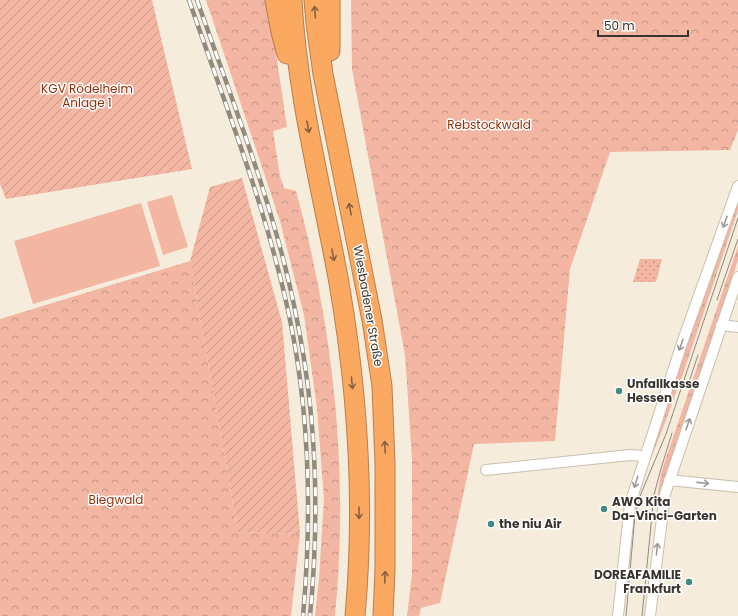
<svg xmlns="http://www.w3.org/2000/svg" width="738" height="616" viewBox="0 0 738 616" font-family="Poppins,sans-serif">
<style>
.grass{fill:url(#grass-tufts)}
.forest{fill:url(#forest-crowns)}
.park{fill:url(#park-dots)}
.garden{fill:url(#garden-furrows)}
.pitch{fill:#f3b6a3}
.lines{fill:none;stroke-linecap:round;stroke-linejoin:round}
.street-casing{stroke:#c9bfae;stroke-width:12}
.highway-casing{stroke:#b77f4e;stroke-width:21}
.street{stroke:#fff;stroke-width:10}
.highway{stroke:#fba860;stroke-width:19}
.tram{stroke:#908a7f;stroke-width:1}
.rail-casing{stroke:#908a7f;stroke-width:4.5}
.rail{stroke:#fff;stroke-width:3;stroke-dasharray:9;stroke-linecap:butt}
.oneway{stroke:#866242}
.oneway2{stroke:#9c9a96}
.poi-dot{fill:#438a84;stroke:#fff;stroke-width:1.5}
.labels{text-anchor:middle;stroke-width:3;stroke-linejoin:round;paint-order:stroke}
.park-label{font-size:12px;fill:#932f07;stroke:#fff}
.street-label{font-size:12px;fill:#38342e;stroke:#fff}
.poi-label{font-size:12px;font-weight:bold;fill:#38342e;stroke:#fff;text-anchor:start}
</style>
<defs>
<pattern id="grass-tufts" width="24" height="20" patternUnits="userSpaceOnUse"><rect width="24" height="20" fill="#f3b6a3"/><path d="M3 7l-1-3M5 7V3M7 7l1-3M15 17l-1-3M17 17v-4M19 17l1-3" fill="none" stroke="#c69585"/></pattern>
<pattern id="forest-crowns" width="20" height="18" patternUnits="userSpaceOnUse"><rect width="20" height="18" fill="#f3b6a3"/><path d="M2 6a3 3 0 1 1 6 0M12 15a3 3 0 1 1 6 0" fill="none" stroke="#c69585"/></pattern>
<pattern id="park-dots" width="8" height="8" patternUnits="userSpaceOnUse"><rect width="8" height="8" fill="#f3b6a3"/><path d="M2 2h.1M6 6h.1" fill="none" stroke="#c69585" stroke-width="1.8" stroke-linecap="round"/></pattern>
<pattern id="garden-furrows" width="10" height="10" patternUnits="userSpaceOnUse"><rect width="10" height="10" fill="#f3b6a3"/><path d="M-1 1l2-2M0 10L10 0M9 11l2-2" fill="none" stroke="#c69585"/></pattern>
</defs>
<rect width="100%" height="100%" fill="#f6ecdb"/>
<g class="grass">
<path d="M738,194V210C720,264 702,317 684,371C670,409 657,447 639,484Z"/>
<polygon points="738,246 738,260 656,505 661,473"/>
</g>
<g class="forest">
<path d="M206,0H268L287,127L273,131L280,176L284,188L296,191C334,329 349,473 335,616H315L319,579L324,499L317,408L304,315L280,221Z"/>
<polygon points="351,0 738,0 738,130 730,150 610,152 570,269 555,441 474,444 440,603 421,608 419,616 407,616 412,574 412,459 405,355 352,69"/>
<polygon points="190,261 238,532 300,534 291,616 0,616 0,319"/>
</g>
<polygon class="park" points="640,259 662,259 656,282 633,282"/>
<g class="garden">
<polygon points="0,0 152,0 192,169 6,199 0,184"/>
<polygon points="242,178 282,322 300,534 238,532 190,261 210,187"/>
</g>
<g class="pitch">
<polygon points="172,195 188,247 163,255 147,202"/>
<polygon points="141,203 160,266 33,304 14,241"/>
</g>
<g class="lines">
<g class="street-casing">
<g id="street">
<polyline points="721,325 738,327"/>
<polyline points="486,470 630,455 644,456"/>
<polyline points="669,480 738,487"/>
<polyline points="618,616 630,504 682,343 738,186"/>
<polyline points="650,616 665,494 738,277"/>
</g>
</g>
<g class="highway-casing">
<g id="highway">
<polyline points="275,0 281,32 287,54"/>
<path d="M292,0C297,96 322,189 339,283C358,393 365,505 355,616"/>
<polyline points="314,0 316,23 323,74 372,320 382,386 385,464 385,570 383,616"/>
<polyline points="330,0 330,51"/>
</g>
</g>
<use href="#street" class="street"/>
<use href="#highway" class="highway"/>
<g class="tram">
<polyline points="717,300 738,239"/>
<polyline points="687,388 698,355"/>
<polyline points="626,616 635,515 640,496 666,434 738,218"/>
<polyline points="642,616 654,495 660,472 672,433"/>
</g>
<g class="rail-casing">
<g id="rail">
<path d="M189,0C225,104 266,207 289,315C310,414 312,516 303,616"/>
<path d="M197,0C233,103 275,208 296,315C317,416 320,514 310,616"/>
</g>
</g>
<use href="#rail" class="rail"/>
</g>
<defs><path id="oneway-shaft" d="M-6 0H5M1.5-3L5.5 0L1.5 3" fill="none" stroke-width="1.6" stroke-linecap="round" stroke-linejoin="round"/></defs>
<g class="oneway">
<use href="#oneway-shaft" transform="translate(315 12) rotate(-94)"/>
<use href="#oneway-shaft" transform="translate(308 127) rotate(79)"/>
<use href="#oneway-shaft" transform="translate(350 209) rotate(-101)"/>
<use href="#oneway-shaft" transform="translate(333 255) rotate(79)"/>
<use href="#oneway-shaft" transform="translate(352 383) rotate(84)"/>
<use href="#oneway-shaft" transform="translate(385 447) rotate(-93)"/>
<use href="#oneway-shaft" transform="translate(359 513) rotate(90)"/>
<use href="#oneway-shaft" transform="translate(385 577) rotate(-87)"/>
</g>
<g class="oneway2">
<use href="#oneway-shaft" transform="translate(725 222) rotate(110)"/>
<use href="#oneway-shaft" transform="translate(681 345) rotate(109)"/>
<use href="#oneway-shaft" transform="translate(688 424) rotate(-71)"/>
<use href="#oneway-shaft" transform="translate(636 482) rotate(107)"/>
<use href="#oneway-shaft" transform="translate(703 483) rotate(6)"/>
<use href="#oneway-shaft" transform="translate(657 549) rotate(-84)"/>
</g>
<g class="poi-dot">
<circle cx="619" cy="391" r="4"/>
<circle cx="604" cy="509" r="4"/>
<circle cx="491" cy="524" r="4"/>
<circle cx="689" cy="582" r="4"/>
</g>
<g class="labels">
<g class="park-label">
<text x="87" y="93">KGV Rödelheim<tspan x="87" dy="14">Anlage 1</tspan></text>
<text x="489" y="129">Rebstockwald</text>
<text x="116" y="504">Biegwald</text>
</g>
<g class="street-label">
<text transform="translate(368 306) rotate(80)" y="4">Wiesbadener Straße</text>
</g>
<g class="poi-label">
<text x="627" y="388">Unfallkasse<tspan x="627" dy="14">Hessen</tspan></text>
<text x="612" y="506">AWO Kita<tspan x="612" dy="14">Da-Vinci-Garten</tspan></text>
<text x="499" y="528">the niu Air</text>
<text x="681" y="579" text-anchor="end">DOREAFAMILIE<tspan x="681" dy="14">Frankfurt</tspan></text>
</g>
</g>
<path d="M598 30v6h90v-6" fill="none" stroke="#38342e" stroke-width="2"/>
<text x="604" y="30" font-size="12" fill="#38342e" stroke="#ffffff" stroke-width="3" paint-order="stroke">50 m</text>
</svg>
